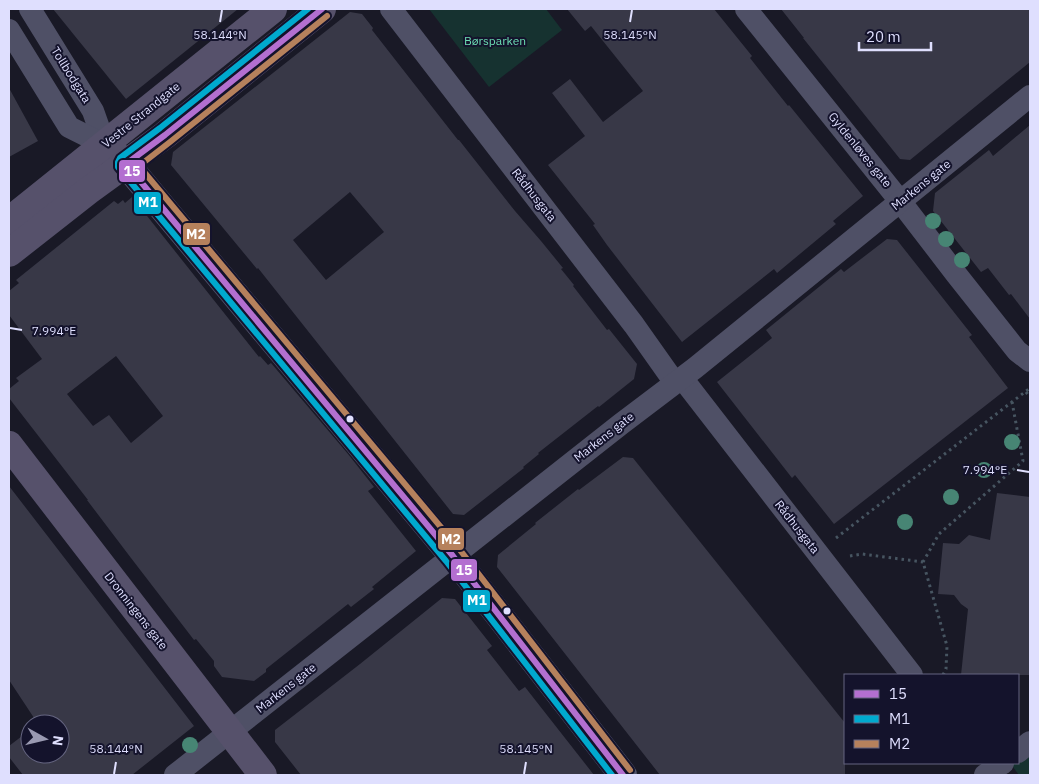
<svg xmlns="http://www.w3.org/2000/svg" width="1039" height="784" viewBox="0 0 1039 784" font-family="'IBM Plex Sans',sans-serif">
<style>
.green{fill:#163230}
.building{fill:#383847;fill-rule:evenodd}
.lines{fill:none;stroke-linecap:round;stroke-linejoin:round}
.path{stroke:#475561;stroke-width:3;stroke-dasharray:2.5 4;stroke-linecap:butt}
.street{stroke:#4f5066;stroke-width:22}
.secondary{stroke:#52546c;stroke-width:28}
.primary{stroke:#56516b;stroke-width:28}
.bus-1-casing{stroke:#14132c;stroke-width:10}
.bus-2-casing{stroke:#14132c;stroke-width:10}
.bus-3-casing{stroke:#14132c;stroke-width:10}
.bus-1{stroke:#b36fd0;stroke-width:6}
.bus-2{stroke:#00a9ce;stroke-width:6}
.bus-3{stroke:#b6815c;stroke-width:6}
.tree{fill:#478574}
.ticks{fill:none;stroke:#dfdffe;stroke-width:2}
.bus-dot{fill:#dfdffe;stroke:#14132c;stroke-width:2}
.labels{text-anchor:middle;stroke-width:4;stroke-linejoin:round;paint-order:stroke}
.park-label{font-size:12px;fill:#6cddb3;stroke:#14132c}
.street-label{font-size:12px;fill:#dfdffe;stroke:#14132c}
.ticks-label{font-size:12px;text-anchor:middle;fill:#dfdffe;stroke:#14132c;stroke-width:4;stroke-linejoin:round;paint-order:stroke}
.line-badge{stroke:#14132c;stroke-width:2}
.badge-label{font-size:14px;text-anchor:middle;font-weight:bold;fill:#fff}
</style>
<rect width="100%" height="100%" fill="#191926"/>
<g class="green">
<polygon points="429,9 546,9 562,30 489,87"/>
<polygon points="1030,745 1030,775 1019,775 1010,763 1018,763"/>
</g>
<g class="building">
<polygon points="53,9 238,9 126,99"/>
<polygon points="567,9 714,9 752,56 750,58 788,106 789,105 863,196 833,221 836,224 777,273 774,269 682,342 607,245 593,225 595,224 548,165 585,136 552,93 570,79 603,122 643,91 591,26 585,31"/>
<polygon points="781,9 1030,9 1030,62 910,160 900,159 803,38 804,38"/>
<path d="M350,12L362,14L373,28L372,30L458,140H459L515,211L541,241L563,268L561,269L574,285L573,286L607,330L609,329L637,364L634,379L599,407L598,406L538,453L539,454L523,467L524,468L464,515L453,514L258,268L257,269L171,165L173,152ZM350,192L384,232L326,280L293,240Z"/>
<polygon points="9,88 38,141 9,157"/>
<polygon points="1030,125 1030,319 1011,294 1009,295 988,268 981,272 933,211 935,193 989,150 993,156"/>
<path d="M132,197L259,357L260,356L268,365L271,363L348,454L374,487L368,491L416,551L372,587L374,589L351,607L348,604L266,669V672L254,681L222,677L214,666V661L196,639L194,640L131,558L87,500H88L9,398V389L19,381L16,378L42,359L9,315V291L19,283L16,280L114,201L118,204L123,200L125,203ZM116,356L163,416L131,443L109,415L93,426L67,394Z"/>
<polygon points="887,239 897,240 972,335 969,337 1008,388 834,524 795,475 792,478 717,382 772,338 766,330 841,269 844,272"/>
<polygon points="623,457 633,458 845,723 845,775 660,775 497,567 498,555 536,524 535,523 578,489 579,490"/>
<polygon points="9,486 194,726 132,775 23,775 9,757 9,746 30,730 30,754 60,754 60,724 38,724 9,680"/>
<polygon points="997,493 1030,497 1030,675 961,675 968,609 961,604 954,595 938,594 943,543 959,544 969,535 990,540"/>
<polygon points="442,598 455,599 492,646 487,650 519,691 525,687 594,775 301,775 275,742 275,730 360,664"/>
</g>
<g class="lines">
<g class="path">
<polyline points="1026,392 1030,397"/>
<polyline points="836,538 1030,388"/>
<polyline points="850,556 862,554 923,562"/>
<polyline points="943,675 946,669 947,646 923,562 939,534 1023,461 1012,402"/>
</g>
<g class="street">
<polyline points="30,9 93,111 105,145"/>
<polyline points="391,9 634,325 675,383"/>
<polyline points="746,9 900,201 956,274 1017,351 1030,361"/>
<polyline points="9,30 69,127 105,145"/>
<polyline points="682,378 912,675"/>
<polyline points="1018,752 1030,742"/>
<polyline points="175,775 621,424 695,368 1030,96"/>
<polyline points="985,775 1003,763"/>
</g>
<polyline class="secondary" points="105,145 126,164 453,556 623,775"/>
<g class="primary">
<polyline points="9,221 273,9"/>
<polyline points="9,253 88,191 165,135 322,9"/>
<polyline points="9,445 263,775"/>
</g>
<g class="bus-1-casing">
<polyline id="bus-1" points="322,9 165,135 126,164 453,556 623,775"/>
</g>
<g class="bus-2-casing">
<polyline id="bus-2" points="308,9 160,128 120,158 118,162 118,167 446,561 612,775"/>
</g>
<g class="bus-3-casing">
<polyline id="bus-3" points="327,16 170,142 139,166 460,550 630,770"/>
</g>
<use href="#bus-1" class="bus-1"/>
<use href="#bus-2" class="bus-2"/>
<use href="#bus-3" class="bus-3"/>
</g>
<g class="tree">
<circle cx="933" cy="221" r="8"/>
<circle cx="946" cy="239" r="8"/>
<circle cx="962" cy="260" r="8"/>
<circle cx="1012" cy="442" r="8"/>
<circle cx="984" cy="470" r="8"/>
<circle cx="951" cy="497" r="8"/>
<circle cx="905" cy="522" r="8"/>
<circle cx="190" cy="745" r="8"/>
</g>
<path class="ticks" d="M220,22L222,10M630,22L632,10M10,328L22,330M1017,470L1029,472M114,774L116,762M524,774L526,762"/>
<g class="bus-dot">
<circle cx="350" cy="419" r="4.5"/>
<circle cx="507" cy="611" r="4.5"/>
</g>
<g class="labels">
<g class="park-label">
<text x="495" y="45">Børsparken</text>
</g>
<g class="street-label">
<text transform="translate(71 75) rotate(58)" y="4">Tollbodgata</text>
<text transform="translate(141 115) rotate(-39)" y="4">Vestre Strandgate</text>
<text transform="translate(860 150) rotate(51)" y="4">Gyldenløves gate</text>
<text transform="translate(921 185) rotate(-39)" y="4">Markens gate</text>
<text transform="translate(534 195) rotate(52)" y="4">Rådhusgata</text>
<text transform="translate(604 437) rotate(-38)" y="4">Markens gate</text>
<text transform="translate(797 527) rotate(52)" y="4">Rådhusgata</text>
<text transform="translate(136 611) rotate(52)" y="4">Dronningens gate</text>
<text transform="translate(286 688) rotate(-38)" y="4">Markens gate</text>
</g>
</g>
<g class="ticks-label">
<text x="220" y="39">58.144°N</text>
<text x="630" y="39">58.145°N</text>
<text x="54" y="335">7.994°E</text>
<text x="985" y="474">7.994°E</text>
<text x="116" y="753">58.144°N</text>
<text x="526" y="753">58.145°N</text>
</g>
<g class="line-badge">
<rect x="118" y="159" width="28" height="24" rx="5" fill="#b36fd0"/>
<rect x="133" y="191" width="29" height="24" rx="5" fill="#00a9ce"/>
<rect x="182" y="222" width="29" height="24" rx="5" fill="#b6815c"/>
<rect x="437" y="527" width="28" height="24" rx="5" fill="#b6815c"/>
<rect x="450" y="558" width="28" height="24" rx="5" fill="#b36fd0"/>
<rect x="462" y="589" width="29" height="24" rx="5" fill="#00a9ce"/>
</g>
<g class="badge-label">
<text x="132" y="176">15</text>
<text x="148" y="207">M1</text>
<text x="196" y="239">M2</text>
<text x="451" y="544">M2</text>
<text x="464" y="575">15</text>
<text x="477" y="605">M1</text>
</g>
<rect width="1039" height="784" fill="none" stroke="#dfdffe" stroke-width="20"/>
<rect x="844" y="674" width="175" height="90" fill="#14132c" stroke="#656580"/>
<rect x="854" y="690" width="25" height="8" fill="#b36fd0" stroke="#656580"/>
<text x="889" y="699" font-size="15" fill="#dfdffe">15</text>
<rect x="854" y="715" width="25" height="8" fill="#00a9ce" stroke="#656580"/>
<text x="889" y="724" font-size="15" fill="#dfdffe">M1</text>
<rect x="854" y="740" width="25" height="8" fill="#b6815c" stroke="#656580"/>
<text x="889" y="749" font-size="15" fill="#dfdffe">M2</text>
<g transform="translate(45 739) rotate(98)"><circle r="24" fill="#14132c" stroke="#656580"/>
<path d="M0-4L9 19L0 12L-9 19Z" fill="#9a9ab2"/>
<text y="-8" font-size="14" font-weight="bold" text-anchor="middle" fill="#dfdffe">N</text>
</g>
<path d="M859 42v8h72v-8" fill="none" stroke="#dfdffe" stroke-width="2.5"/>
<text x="866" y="42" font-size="15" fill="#dfdffe" stroke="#14132c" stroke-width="4" paint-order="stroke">20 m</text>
</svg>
